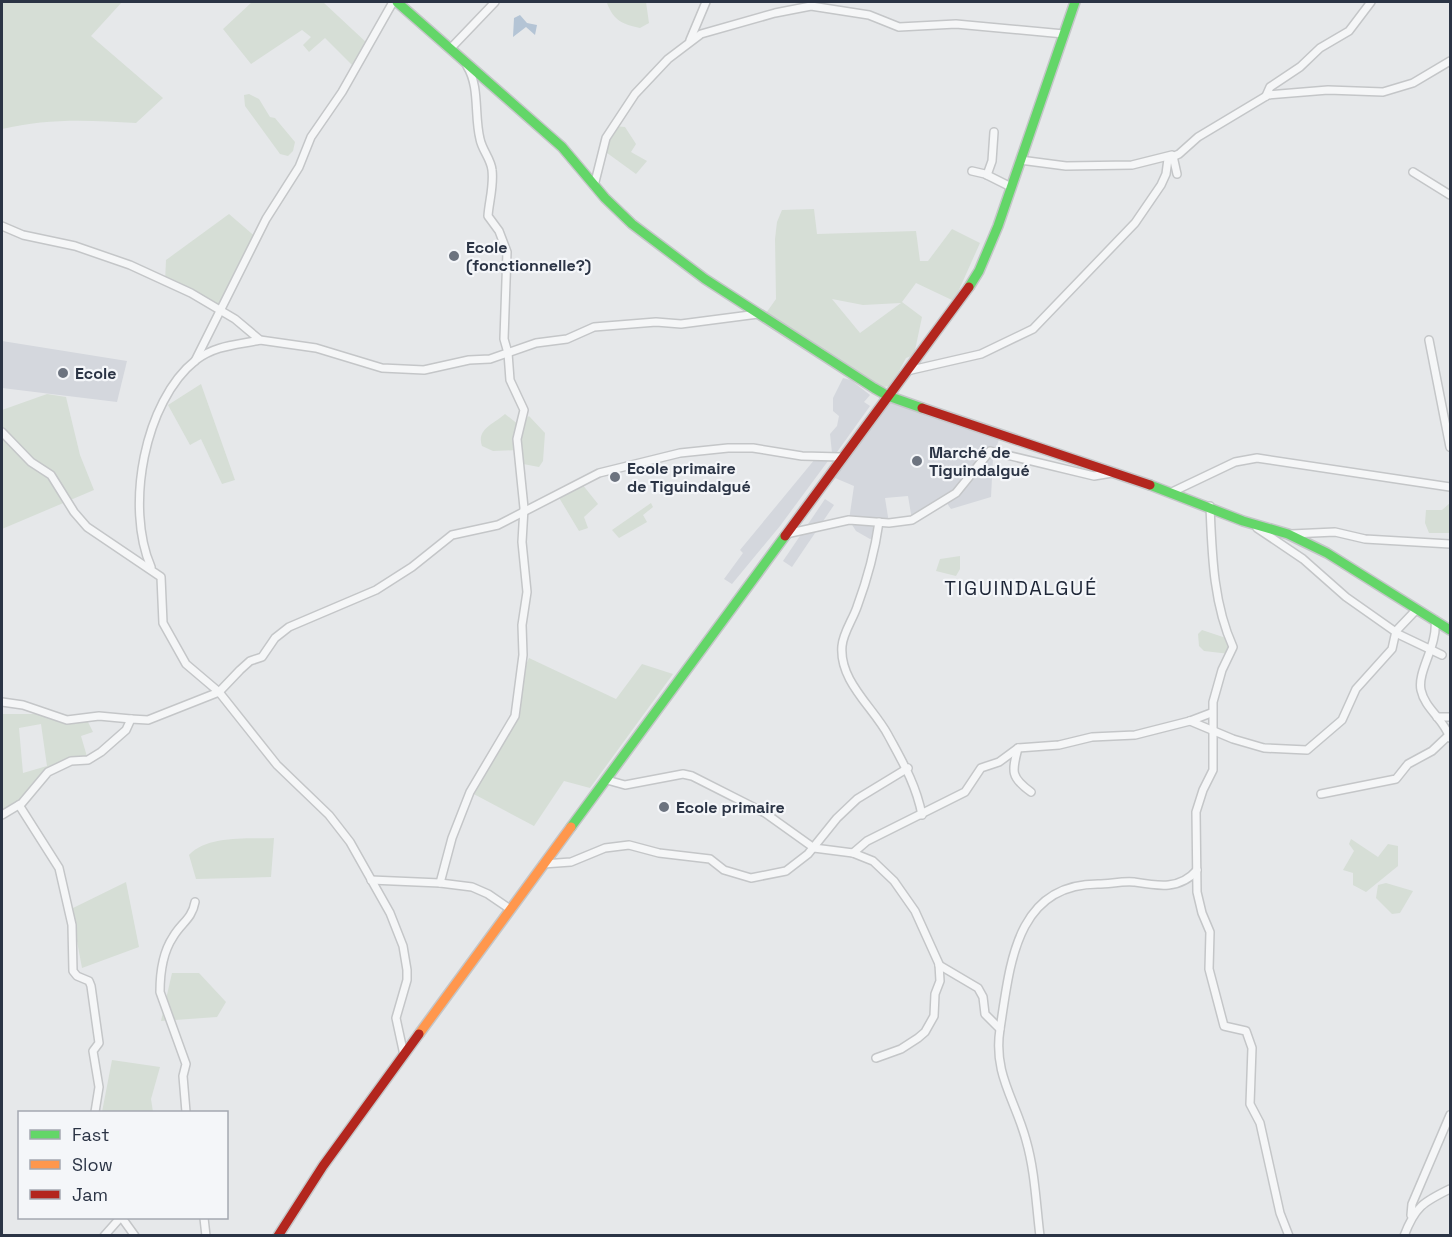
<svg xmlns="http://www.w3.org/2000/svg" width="1452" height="1237" viewBox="0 0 1452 1237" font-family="'Space Grotesk',sans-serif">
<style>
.built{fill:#d4d7dd}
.green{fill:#d6ded6;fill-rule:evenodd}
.water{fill:#b4c4d5}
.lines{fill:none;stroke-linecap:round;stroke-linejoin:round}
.street-casing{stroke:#c4c6c8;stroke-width:10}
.fast-casing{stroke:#c4c6c8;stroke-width:12}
.slow-casing{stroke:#c4c6c8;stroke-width:12}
.jam-casing{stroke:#c4c6c8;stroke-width:12}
.street{stroke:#f5f6f7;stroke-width:7}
.fast{stroke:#63d668;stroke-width:9}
.slow{stroke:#ff974d;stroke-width:9}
.jam{stroke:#b3261e;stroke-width:9}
.poi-dot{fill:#6c737f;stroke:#f4f6f9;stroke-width:2}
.labels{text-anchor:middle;stroke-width:4.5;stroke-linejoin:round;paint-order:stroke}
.poi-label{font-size:16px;font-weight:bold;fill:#2b3445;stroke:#f4f6f9;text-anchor:start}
.quarter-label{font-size:20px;letter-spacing:1.5px;fill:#1d2536;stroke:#f4f6f9}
</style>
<rect width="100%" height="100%" fill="#e6e8ea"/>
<g class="built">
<polygon points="2,341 127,361 117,402 2,388"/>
<polygon points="843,378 851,380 870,395 864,402 870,406 837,452 832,453 830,434 837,426 839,416 833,411 833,398"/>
<polygon points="888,396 1001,433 993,458 991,497 951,509 946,502 912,520 908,496 885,498 889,523 879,522 880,537 870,539 856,531 849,520 854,486 828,475"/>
<polygon points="815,459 828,461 780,526 732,584 724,579 743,553 740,550"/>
<polygon points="825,499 834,505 792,567 783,561"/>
</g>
<g class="green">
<path d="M2,2H122L91,36L163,98L136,123C90,120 47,118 2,129Z"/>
<polygon points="252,2 323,2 368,44 355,68 325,38 309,52 303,45 311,37 302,30 251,64 223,29"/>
<path d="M616,2H646L649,23L640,28C622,24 614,21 607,3Z"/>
<polygon points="249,94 259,99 270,117 275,118 295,142 293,151 288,156 280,154 245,106 244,95"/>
<polygon points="614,126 625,127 636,144 631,152 647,161 636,174 603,150"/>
<path d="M814,209L817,234L916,231L920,261H928L952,229L980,243L954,301L916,283L902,302L922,317L914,355L906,358L891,386L874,388L764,316L776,299L775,239L777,222L782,210ZM832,299L863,305L901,303L860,333Z"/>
<polygon points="229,214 257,238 221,311 165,282 166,260"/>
<polygon points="201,384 235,480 222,484 201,439 190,445 168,405"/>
<polygon points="47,394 66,397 80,455 94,490 2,529 2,410"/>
<path d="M505,414L519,425L529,416L545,433L543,461L539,467L518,463L517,450L493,451L482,446C476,429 494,424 505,414Z"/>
<polygon points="582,484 598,504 584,517 588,528 579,531 558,496"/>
<polygon points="651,503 653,507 643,515 647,522 619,538 612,530"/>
<polygon points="1450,503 1449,533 1429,533 1425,523 1426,510 1442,510"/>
<polygon points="960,556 960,569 956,576 936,571 940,559"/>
<polygon points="1202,630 1229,639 1230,654 1204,651 1199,646 1198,634"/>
<polygon points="529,658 616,699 642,664 673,674 590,788 564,781 534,826 470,792 515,716 518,682"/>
<path d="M2,714H46L68,720L86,718L93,732L81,736L88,760C46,762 49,779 23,802C17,808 8,811 2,815ZM41,724L47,766L23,773L19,728Z"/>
<path d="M274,838L271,877L196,879L189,855C207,835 249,839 274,838Z"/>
<polygon points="1351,839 1378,857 1388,844 1398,846 1398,866 1366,892 1353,885 1353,873 1343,870 1354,851 1349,844"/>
<polygon points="126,882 139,947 82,968 71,909"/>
<polygon points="1386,883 1413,891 1400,913 1392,914 1376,898 1378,885"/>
<polygon points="172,973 199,973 226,1002 217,1017 161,1021"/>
<polygon points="112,1060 160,1067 151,1099 153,1112 102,1112"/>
</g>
<polygon class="water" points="520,15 527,23 537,25 535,35 526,27 513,37 514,18"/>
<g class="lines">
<g class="street-casing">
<g id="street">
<polyline points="690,40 706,2"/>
<polyline points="450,49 495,2"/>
<polyline points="1266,96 1270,87 1300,67 1320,48 1349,31 1371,2"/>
<polyline points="1173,156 1177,174"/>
<polyline points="1020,160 1066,166 1132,165 1172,155"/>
<polyline points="972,171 985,174 1011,187"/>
<polyline points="1413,172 1450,195"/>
<polyline points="987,175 992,161 994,132"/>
<polyline points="594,186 606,138 635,94 668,59 701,34 775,13 811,6 869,15 899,27 956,24 1064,34"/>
<polyline points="2,226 23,235 75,246 130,265 191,293 235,319 260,340 316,348 382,368 424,370 469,360 490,359 536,343 567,339 594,327 656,322 681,324 758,314"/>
<polyline points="1429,340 1450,447"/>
<polyline points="195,361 266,219 299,167 311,137 342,92 393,2"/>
<polyline points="907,371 981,354 1033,329 1135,223 1161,185 1166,174 1168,159 1179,154 1198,137 1268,95 1328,90 1383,92 1413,83 1450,61"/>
<polyline points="2,432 31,462 51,475 74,512 87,527 161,577 163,623 186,664 219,692 277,765 329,815 350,842 390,913 403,946 407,970 407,980 396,1018 404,1055"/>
<polyline points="1172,492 1235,462 1257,458 1450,487"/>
<path d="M1210,506C1212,553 1213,603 1233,647L1222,670L1213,702V770L1203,790L1196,812L1197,892L1202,913L1210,932L1209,969L1224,1026L1246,1031L1252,1048L1250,1104L1260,1123L1280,1213L1289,1236"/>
<path d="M879,522C875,550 867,580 857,607C853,619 843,633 842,646C839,681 873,707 888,735C902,761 916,784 922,815"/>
<polyline points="1257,528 1303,559 1346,597 1400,635 1442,655"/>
<polyline points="786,534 849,520 889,523 912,520 956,493 990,451 1094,476 1112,473"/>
<polyline points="1291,534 1335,532 1365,539 1450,544"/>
<path d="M151,567C125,508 144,401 196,360C216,345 237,345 260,340"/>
<path d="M1435,620C1438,646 1417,671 1421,690C1425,709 1444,719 1450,738"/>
<polyline points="2,702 23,705 67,720 99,716 131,719"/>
<polyline points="1437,717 1450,717"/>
<polyline points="1190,721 1233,739 1264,748 1307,750 1342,720 1356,689 1392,649 1396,631 1417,609"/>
<path d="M1018,748C1012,771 1010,777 1031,792"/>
<polyline points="607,780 625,785 683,774 692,776 765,813 814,848 853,853 873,861 894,881 915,911 939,964 940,981 935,994 934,1016 925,1032 918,1038 901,1049 876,1058"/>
<polyline points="1321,794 1396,779 1408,764 1432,751 1450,734"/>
<polyline points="19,805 59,868 72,925 73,971 77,976 89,981 91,986 99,1043 93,1051 99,1087 95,1112"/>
<polyline points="2,815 22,803 48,772 71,761 88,760 101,752 126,730 131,719 148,720 219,692 240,670 250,661 262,657 275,638 289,627 376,590 412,567 452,535 498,525 599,473 680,453 728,448 753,448 802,456 841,457"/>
<polyline points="853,853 867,841 965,792 981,768 999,762 1018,748 1059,745 1092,737 1135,735 1190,721 1211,713"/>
<polyline points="543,864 571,862 605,848 629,845 659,853 710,859 724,870 751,878 786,871 808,854 837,818 857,799 908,768"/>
<polyline points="371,880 440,883 472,887 488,894 510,909"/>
<path d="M440,883L452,838L470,792L515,716L523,655L522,625L527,592L522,542L524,508L517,439L524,410L510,380L508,353L504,339L507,252L499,231L488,216C489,201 494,186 492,170C491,159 482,150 480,139C474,115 480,87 467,66"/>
<path d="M939,965L978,988L983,997L985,1014L1000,1029C993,1074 1015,1099 1026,1140C1035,1171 1036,1204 1040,1236"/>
<path d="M1000,1029C1010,966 1015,884 1098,884C1110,884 1121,881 1134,882C1158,886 1180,890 1197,870"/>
<path d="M186,1112L183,1076L186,1064L160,992C160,974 163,952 173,937C181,923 192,919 195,902"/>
<polyline points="1411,1215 1412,1204 1450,1115"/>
<polyline points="122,1218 135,1236"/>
<polyline points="204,1218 206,1236"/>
<polyline points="104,1236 120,1218"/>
<path d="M1404,1236C1415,1207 1423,1202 1450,1189"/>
</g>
</g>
<g class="fast-casing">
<g id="fast">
<polyline points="397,2 562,147 605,198 632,224 705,279 874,388 888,396 922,408"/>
<polyline points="969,287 979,271 998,226 1075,2"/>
<polyline points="1150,485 1243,521 1288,534 1327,553 1450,630"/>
<polyline points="571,827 785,536"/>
</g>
</g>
<g class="slow-casing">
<polyline id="slow" points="419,1034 571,827"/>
</g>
<g class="jam-casing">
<g id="jam">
<polyline points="922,408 1150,485"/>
<polyline points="785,536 969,287"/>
<polyline points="278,1236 323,1166 419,1034"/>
</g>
</g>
<use href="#street" class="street"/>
<use href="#fast" class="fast"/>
<use href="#slow" class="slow"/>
<use href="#jam" class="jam"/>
</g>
<g class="poi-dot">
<circle cx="454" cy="256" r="6"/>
<circle cx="63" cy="373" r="6"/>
<circle cx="917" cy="461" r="6"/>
<circle cx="615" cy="477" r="6"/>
<circle cx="664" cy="807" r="6"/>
</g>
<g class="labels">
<g class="poi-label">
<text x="466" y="253">Ecole<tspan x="466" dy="18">(fonctionnelle?)</tspan></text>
<text x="75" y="379">Ecole</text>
<text x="929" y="458">Marché de<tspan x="929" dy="18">Tiguindalgué</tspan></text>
<text x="627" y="474">Ecole primaire<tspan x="627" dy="18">de Tiguindalgué</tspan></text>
<text x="676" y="813">Ecole primaire</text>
</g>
<g class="quarter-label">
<text x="1021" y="595">TIGUINDALGUÉ</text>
</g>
</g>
<rect width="1452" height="1237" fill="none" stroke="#2b3445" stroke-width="6"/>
<rect x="18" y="1111" width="210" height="108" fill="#f4f6f9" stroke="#a4a8b1" stroke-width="1.5"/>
<rect x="30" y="1130" width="30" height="9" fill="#63d668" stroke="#a4a8b1" stroke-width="1.5"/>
<text x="72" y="1141" font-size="18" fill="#2b3445">Fast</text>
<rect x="30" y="1160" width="30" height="9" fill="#ff974d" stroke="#a4a8b1" stroke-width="1.5"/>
<text x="72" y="1171" font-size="18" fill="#2b3445">Slow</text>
<rect x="30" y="1190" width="30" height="9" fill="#b3261e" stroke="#a4a8b1" stroke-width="1.5"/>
<text x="72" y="1201" font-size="18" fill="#2b3445">Jam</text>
</svg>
